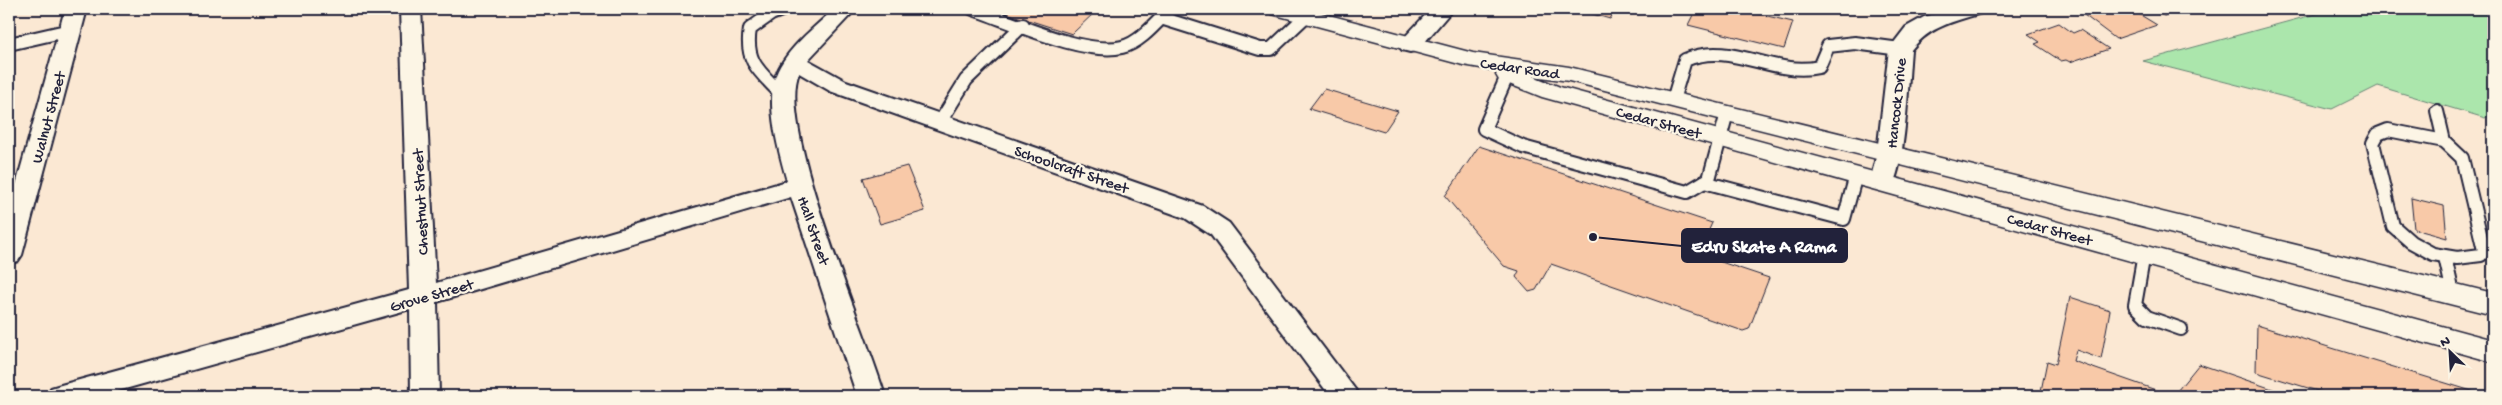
<svg xmlns="http://www.w3.org/2000/svg" width="2502" height="405" viewBox="0 0 2502 405" font-family="'Gochi Hand',sans-serif">
<style>
.green{fill:#abe6ac;stroke:#668474}
.building{fill:#f8c9a8;stroke:#22223b}
.lines{fill:none;stroke-linecap:round;stroke-linejoin:round}
.lane-casing{stroke:#22223b;stroke-width:16}
.street-casing{stroke:#22223b;stroke-width:4}
.secondary-casing{stroke:#22223b;stroke-width:3}
.lane{stroke:#fcf5e5;stroke-width:12}
.street{fill:#fcf5e5;fill-rule:evenodd}
.secondary{fill:#fcf5e5;fill-rule:evenodd}
.labels{text-anchor:middle;stroke-width:4.5;stroke-linejoin:round;paint-order:stroke}
.street-label{font-size:16px;fill:#22223b;stroke:#fcf5e5}
.leader{fill:none;stroke:#22223b;stroke-width:2}
.callout-dot{fill:#22223b;stroke:#fcf5e5;stroke-width:2}
.callout{fill:#22223b;stroke:#22223b;stroke-width:2}
.callout-label{font-size:18px;text-anchor:middle;font-weight:bold;fill:#fff}
</style>
<rect width="100%" height="100%" fill="#fbe8d3"/>
<filter id="ink" filterUnits="userSpaceOnUse"><feTurbulence type="fractalNoise" baseFrequency=".02" numOctaves="2"/><feDisplacementMap in="SourceGraphic" scale="10" xChannelSelector="R" yChannelSelector="G"/><feConvolveMatrix kernelMatrix="1 2 1 2 8 2 1 2 1" color-interpolation-filters="sRGB"/></filter>
<g filter="url(#ink)">
<polygon class="green" points="2334,9 2493,9 2493,114 2485,118 2378,86 2332,109 2143,61"/>
<g class="building">
<polygon points="1003,9 1098,9 1072,34 1000,11"/>
<polygon points="1575,9 1616,9 1610,19"/>
<polygon points="1696,9 1737,9 1793,22 1784,49 1688,25"/>
<polygon points="2102,9 2120,9 2128,14 2134,11 2157,25 2116,39 2084,15"/>
<polygon points="2152,9 2184,9 2164,16"/>
<polygon points="2059,23 2073,33 2080,30 2109,49 2070,62 2066,60 2061,61 2035,44 2040,42 2028,34"/>
<polygon points="1324,89 1398,111 1384,132 1309,109"/>
<polygon points="1479,146 1712,223 1699,252 1703,256 1769,278 1749,329 1743,331 1551,264 1536,290 1529,292 1516,277 1519,271 1504,266 1445,196"/>
<polygon points="907,166 925,211 880,224 863,178"/>
<polygon points="2411,198 2444,206 2447,238 2414,229"/>
<polygon points="2070,297 2110,310 2101,359 2076,350 2073,361 2173,396 2199,364 2293,396 2040,396 2047,361 2056,364"/>
<polygon points="2257,325 2488,396 2334,396 2256,372"/>
</g>
<g class="lines">
<g class="lane-casing">
<g id="lane">
<path d="M784,9L771,14L750,29C744,64 762,73 784,97"/>
<path d="M973,9C1010,21 1084,56 1122,47C1140,43 1157,22 1170,9"/>
<polyline points="1161,18 1260,49 1271,49 1306,16"/>
<polyline points="9,44 70,30"/>
<polyline points="1511,67 1484,129 1523,147 1687,192 1709,179 1727,113"/>
<path d="M1673,100L1685,60C1731,40 1772,77 1819,67L1828,46L1855,43L1900,49"/>
<polyline points="2437,111 2444,141"/>
<polyline points="940,122 966,80 1023,25"/>
<polygon points="2388,130 2444,141 2462,158 2484,250 2481,255 2457,258 2433,254 2411,242 2393,226 2373,143 2378,134"/>
<polyline points="1704,182 1844,219 1856,175"/>
<polyline points="2144,254 2135,305 2147,317 2181,329"/>
<polyline points="2445,257 2453,293"/>
</g>
</g>
<g class="street-casing">
<g id="street">
<polygon points="65,9 87,9 22,255 18,261 9,264 9,210"/>
<path d="M400,9H421L436,283L787,181C779,153 765,103 776,75C786,49 814,28 834,9H856L808,60L846,81L1203,206L1229,223L1360,396H1330L1211,235L1185,218L830,91L799,73C776,126 867,334 885,396H857L791,197L437,302L439,396H411L410,309L100,396H47L51,388L61,385L409,290Z"/>
<polygon points="1431,9 1453,9 1418,50 1410,52 1402,50 1399,45 1402,40"/>
<path d="M1953,9H1985L1981,13C1953,22 1930,26 1911,50C1908,82 1906,164 1891,188L1882,190L1873,188L1870,182L1877,153L1889,49L1906,27L1924,17Z"/>
</g>
</g>
<g class="secondary-casing">
<polygon id="secondary" points="1269,9 1306,9 1473,53 1569,67 2493,293 2493,315 1569,81 1533,76 1560,87 2493,340 2493,362 1542,97 1499,80 1496,75 1498,71 1463,65 1272,14"/>
</g>
<use href="#lane" class="lane"/>
<use href="#street" class="street"/>
<use href="#secondary" class="secondary"/>
</g>
</g>
<g class="labels">
<g class="street-label">
<text transform="translate(1520 67) rotate(8)" y="6">Cedar Road</text>
<text transform="translate(1895 103) rotate(-84)" y="6">Hancock Drive</text>
<text transform="translate(47 117) rotate(-75)" y="6">Walnut Street</text>
<text transform="translate(1659 121) rotate(15)" y="6">Cedar Street</text>
<text transform="translate(1072 168) rotate(19)" y="6">Schoolcraft Street</text>
<text transform="translate(419 202) rotate(-93)" y="6">Chestnut Street</text>
<text transform="translate(2050 228) rotate(15)" y="6">Cedar Street</text>
<text transform="translate(815 230) rotate(71)" y="6">Hall Street</text>
<text transform="translate(431 294) rotate(-16)" y="6">Grove Street</text>
</g>
</g>
<path class="leader" d="M1593 237L1682 246"/>
<circle class="callout-dot" cx="1593" cy="237" r="5"/>
<rect class="callout" x="1682" y="229" width="165" height="33" rx="5"/>
<g class="callout-label">
<text x="1764" y="252">Edru Skate A Rama</text>
</g>
<rect width="2502" height="405" fill="none" stroke="#fcf5e5" stroke-width="30"/>
<rect x="15" y="15" width="2472" height="375" fill="none" stroke="#22223b" stroke-width="2" filter="url(#ink)"/>
<g transform="translate(2450 352) rotate(335)" stroke="#fcf5e5" stroke-width="4" paint-order="stroke">
<path d="M0-4L9 19L0 12L-9 19Z" fill="#22223b"/>
<text y="-8" font-size="14" font-weight="bold" text-anchor="middle" fill="#22223b">N</text>
</g>
</svg>
